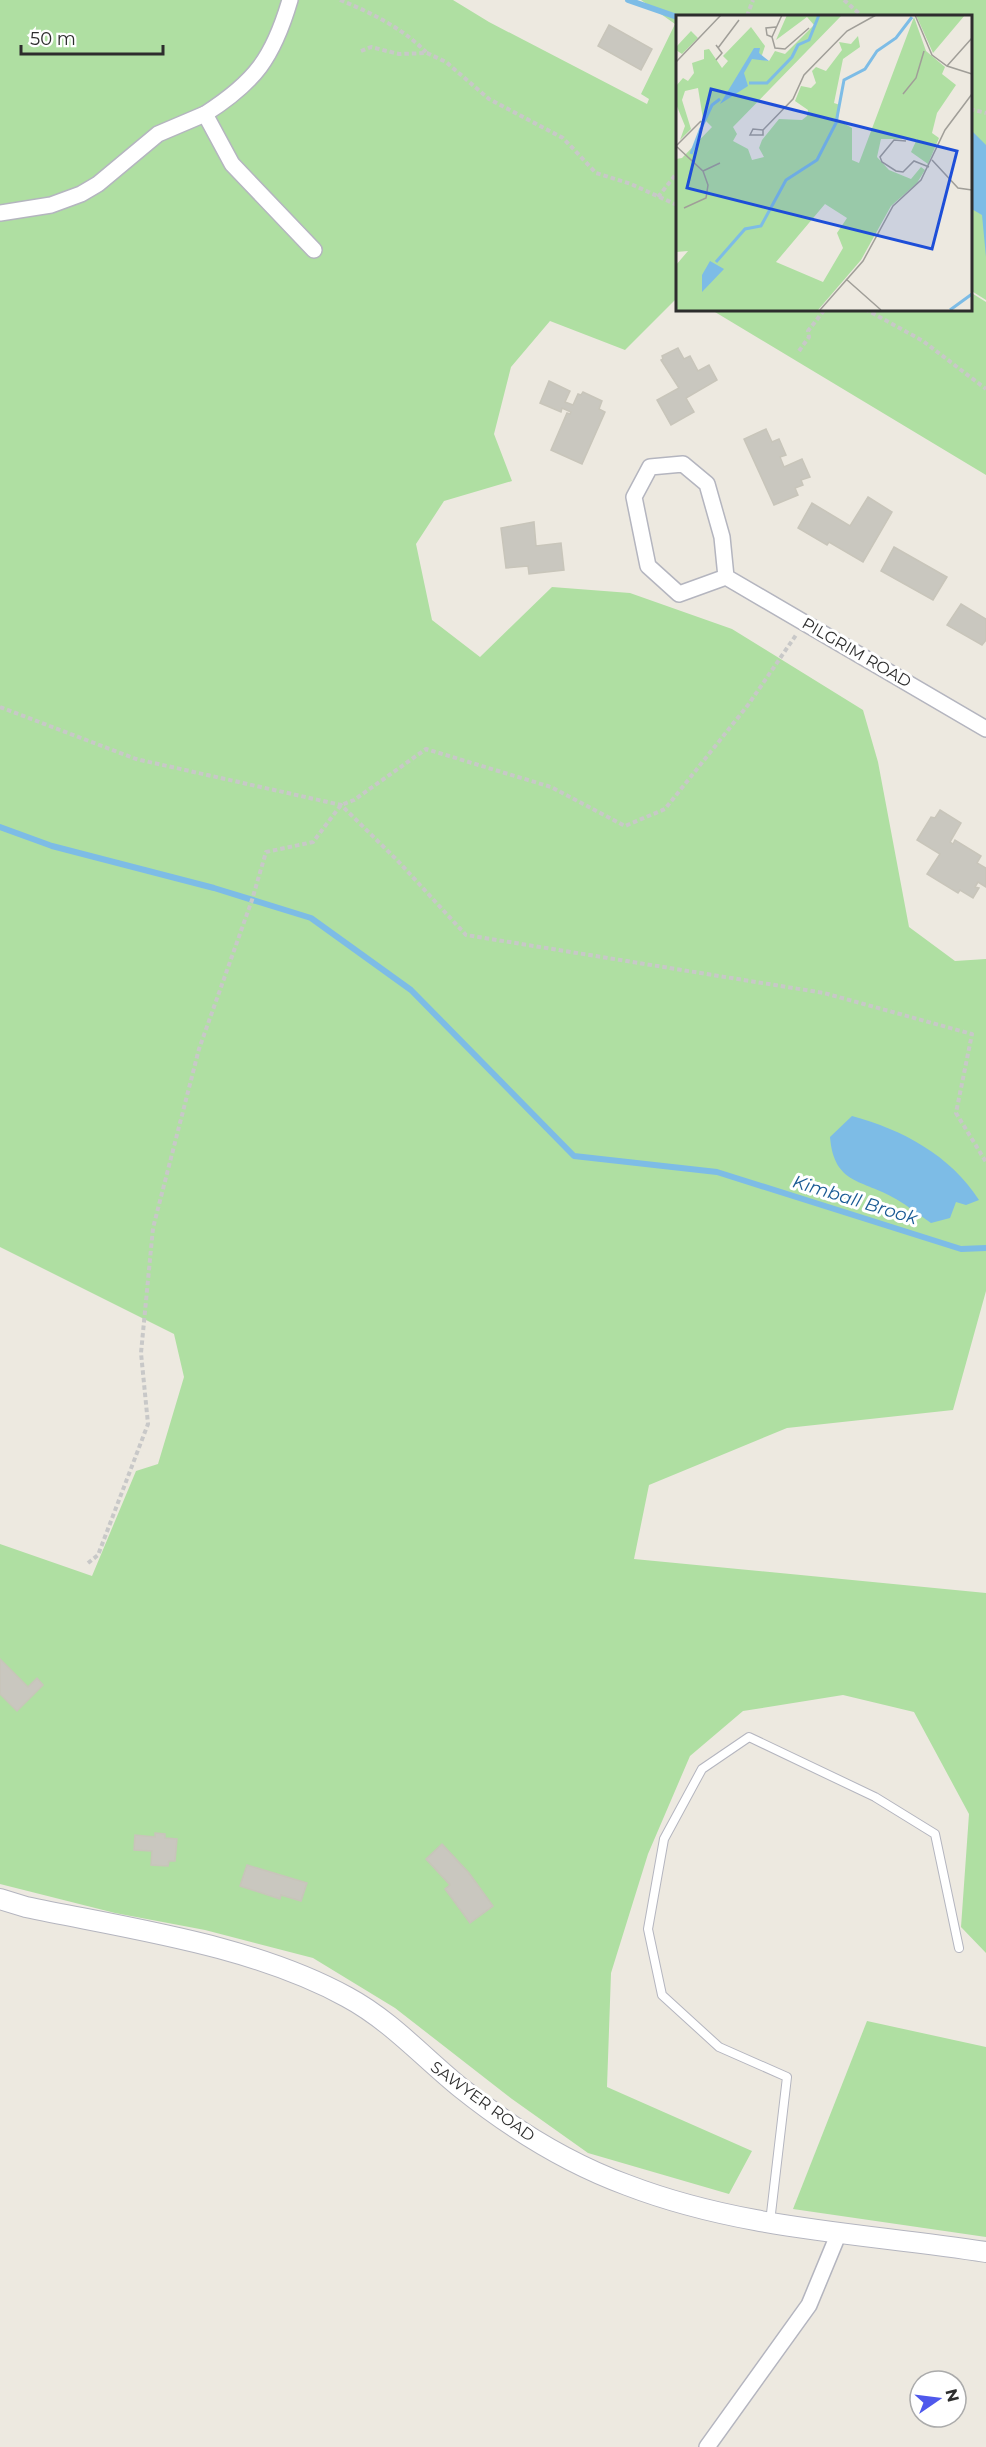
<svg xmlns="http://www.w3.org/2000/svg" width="986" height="2447" viewBox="0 0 986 2447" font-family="Montserrat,sans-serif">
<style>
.green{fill:#afdfa2}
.water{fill:#7dbce6}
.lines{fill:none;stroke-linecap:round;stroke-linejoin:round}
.stream{stroke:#7dbce6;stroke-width:6}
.building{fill:#c9c7bf;stroke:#c8c5ba;stroke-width:1.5}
.service-casing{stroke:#b4b5bf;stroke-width:10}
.minor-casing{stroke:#b4b5bf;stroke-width:18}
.tertiary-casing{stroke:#b4b5bf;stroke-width:22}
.path{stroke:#c8c8c8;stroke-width:4;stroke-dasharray:4.5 3;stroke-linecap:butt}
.service{stroke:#fff;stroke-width:8}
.minor{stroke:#fff;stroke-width:15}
.tertiary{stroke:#fff;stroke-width:20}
.labels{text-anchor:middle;stroke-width:6;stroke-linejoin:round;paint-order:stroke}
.street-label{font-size:16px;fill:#2d2d2d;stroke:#fff}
.water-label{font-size:18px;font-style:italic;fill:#195a94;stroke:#fff}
.inset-river{fill:none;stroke:#7dbce6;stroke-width:3}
.inset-road{fill:none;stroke:#a09e98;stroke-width:1.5}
.view{fill:#1d4ed8;fill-opacity:0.15;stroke:#1d4ed8;stroke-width:3}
.inset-edge{fill:none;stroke:#2d2d2d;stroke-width:3}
</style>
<rect width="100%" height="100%" fill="#ede9e0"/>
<g class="green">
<polygon points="0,0 453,0 489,22 647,104 649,99 641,94 675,24 641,0 986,0 986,300 970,290 970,16 677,16 677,298 625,350 550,321 511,367 494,434 512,481 444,501 416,544 432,620 480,657 552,587 630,593 732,629 863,710 878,762 909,927 955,961 986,959 986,1291 953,1410 787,1428 649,1485 634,1559 986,1593 986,1953 961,1927 969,1814 914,1712 843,1695 743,1711 690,1756 648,1854 611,1973 607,2087 752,2151 729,2194 588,2153 512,2099 395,2008 313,1958 205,1930 115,1913 0,1884 0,1544 92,1576 136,1471 158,1464 184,1377 174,1334 0,1247"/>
<polygon points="970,292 986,302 986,475 710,309 970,309"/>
<polygon points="867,2021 986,2047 986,2237 793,2209"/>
</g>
<g class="water">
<polygon points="970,129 986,145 986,257 982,215 970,208"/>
<path d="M852,1116C903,1130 950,1155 979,1200L966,1205L956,1202L950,1218L931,1223C919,1215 908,1206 896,1199C862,1179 834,1185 830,1137Z"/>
</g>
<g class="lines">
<g class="stream">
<polyline points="628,0 677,17"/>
<polyline points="0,827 52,846 214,888 311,918 411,990 574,1156 717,1172 961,1249 986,1248"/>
</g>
</g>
<g class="building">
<polygon points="609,25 652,49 641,70 598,46"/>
<polygon points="678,348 684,359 690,356 698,371 709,365 717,380 686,398 694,412 671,425 657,400 679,388 661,360 663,359 662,356"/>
<polygon points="549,381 570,391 565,402 573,405 578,394 581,395 583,392 602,401 599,409 605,412 582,464 551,450 567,413 570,414 571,412 562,408 561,412 540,403"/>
<polygon points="766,429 772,442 779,439 786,455 780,457 784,467 802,459 810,477 801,480 803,485 795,488 798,495 774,505 744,439"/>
<polygon points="868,497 892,512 863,562 829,542 827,545 798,528 812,503 850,526"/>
<polygon points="534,522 536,546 561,543 564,570 529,574 528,566 506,568 501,528"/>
<polygon points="894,547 947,577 933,600 881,571"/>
<polygon points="961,604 986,619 986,640 982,645 947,625"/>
<polygon points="940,810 961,823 950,842 953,844 955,840 981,856 977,863 986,868 986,887 978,882 975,887 979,888 973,898 960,890 958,893 927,874 940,854 917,840 931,817 935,818"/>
<polygon points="0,1659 28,1687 37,1678 43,1685 17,1711 0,1694"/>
<polygon points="155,1833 165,1834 165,1838 177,1839 175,1861 169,1861 168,1866 151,1865 152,1851 134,1850 135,1835 155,1837"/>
<polygon points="442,1844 469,1873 493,1906 470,1923 445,1889 450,1885 426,1859"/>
<polygon points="247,1865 307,1883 301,1901 281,1895 280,1899 240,1886"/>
</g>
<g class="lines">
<g class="service-casing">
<polyline id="service" points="770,2222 787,2077 719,2047 662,1995 648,1929 664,1839 702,1769 749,1737 875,1797 935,1834 959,1948"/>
</g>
<g class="minor-casing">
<g id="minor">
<path d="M290,0C273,58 255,82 205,114L232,164L314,250"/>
<polyline points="0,213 51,205 81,194 98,184 158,134 205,114"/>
<polyline points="726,577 722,537 707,484 683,464 650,467 634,497 648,566 679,594 726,577 986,729"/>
<polyline points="707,2447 809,2305 838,2235"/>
</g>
</g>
<g class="tertiary-casing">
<path id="tertiary" d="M0,1899L26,1907C131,1929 252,1945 347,1997C390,2020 424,2058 461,2088C511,2128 567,2163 627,2185C744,2230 865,2233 986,2252"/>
</g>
<g class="path">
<path d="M340,0C372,13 402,28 426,52"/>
<polyline points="844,0 862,16"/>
<polyline points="747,16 753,0"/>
<polyline points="361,51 371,47 399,54 427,53 446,62 489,99 563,138 596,173 631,184 677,205"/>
<polyline points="970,109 986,113"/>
<polyline points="658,197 677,173"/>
<polyline points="865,309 923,341 986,389"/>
<polyline points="799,351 809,337 808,331 825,309"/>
<polyline points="0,707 136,759 341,805 397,860 466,935 824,993 972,1034 956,1113 986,1162"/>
<polyline points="88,1563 98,1555 148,1424 141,1353 153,1228 199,1049 252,900 266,852 313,842 341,805 354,800 426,749 551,787 625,826 665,809 748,705 796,635"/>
</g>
<use href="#service" class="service"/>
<use href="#minor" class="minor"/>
<use href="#tertiary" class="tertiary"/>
</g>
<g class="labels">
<g class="street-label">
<text transform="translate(857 652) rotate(30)" y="6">PILGRIM ROAD</text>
<text transform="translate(483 2101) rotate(36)" y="6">SAWYER ROAD</text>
</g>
<g class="water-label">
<text transform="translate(855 1200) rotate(17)" y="6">Kimball Brook</text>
</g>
</g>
<g transform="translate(676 15)">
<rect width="296" height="296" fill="#ede9e0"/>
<path d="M111,0H166L57,112L61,119L57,126L72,134L76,145L88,142L83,133L86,125L103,104L126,105L131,101L132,95L119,86L125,71L135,73L140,68L136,56L140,52L150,56L166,35L163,27L175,29L182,21L184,32L167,44L158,88L164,90L162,105L176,113V145L183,148L238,2L250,36L269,52L266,59L280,70L261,98L256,118L263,123L252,149L235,137L241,124H205L201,142L213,155L235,164L245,152L249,155L241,168L215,191L185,245L142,295H0V250L12,236L0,237V144L6,143L36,112L30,106L24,108L27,104L22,73L9,76L6,85L15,114L4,125L9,111L0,89V71L7,63L12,66L18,58L16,48L28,44V35L33,34L46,53L52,46L47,41L75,12L89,31L86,40L81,39L88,45L93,46L99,36L109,39L138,10L131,2L100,25ZM149,189L171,203L161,218L167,233L147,267L100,247ZM240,0H289L257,38ZM15,16L22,23L6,39L0,35L1,31Z" fill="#afdfa2" fill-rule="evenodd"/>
<path d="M78,33H84L83,38L93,46L76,44L68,58L72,71L44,89ZM34,246L48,254L26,277V260Z" fill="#7dbce6"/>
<path class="inset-river" d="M73,68H91L116,42L122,30L133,25L143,0M26,111L36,90L44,84M15,139L25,113M40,247L69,214L85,211L110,165L141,145L160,108L168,65L189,54L201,36L220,23L236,2M274,295L296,279"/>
<path class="inset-road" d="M106,0L96,22L99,33L109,34L133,13M239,0L256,40L271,51L296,59M96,22L91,20L90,13L100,12M40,30L46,38L40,45M42,33L63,5M0,47L45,0M271,51L296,23M227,79L240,63L248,36M87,115L77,114L74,120H87V115L117,84L128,60L171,16L200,0M230,126L218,125L204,142L206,147L220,156L227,157L238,146L253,152M0,131L27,156L44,148M0,131L25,106M256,145L282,173L296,175M8,193L30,183L32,170L27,156M170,264L205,295M144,295L187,246L217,191L245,165L269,115L296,79"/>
<path class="view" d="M35,74L281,136L256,234L11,173Z"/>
<rect width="296" height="296" class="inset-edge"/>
</g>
<g transform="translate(938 2399) rotate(76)"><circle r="28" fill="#ffffff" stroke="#ababab" stroke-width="1.5"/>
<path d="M0-4.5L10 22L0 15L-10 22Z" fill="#4f58ec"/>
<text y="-9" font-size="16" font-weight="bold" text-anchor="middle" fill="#2d2d2d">N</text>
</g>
<path d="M21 45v9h142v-9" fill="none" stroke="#2d2d2d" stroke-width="3"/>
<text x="30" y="45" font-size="18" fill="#2d2d2d" stroke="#ffffff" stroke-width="4.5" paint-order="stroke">50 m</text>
</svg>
